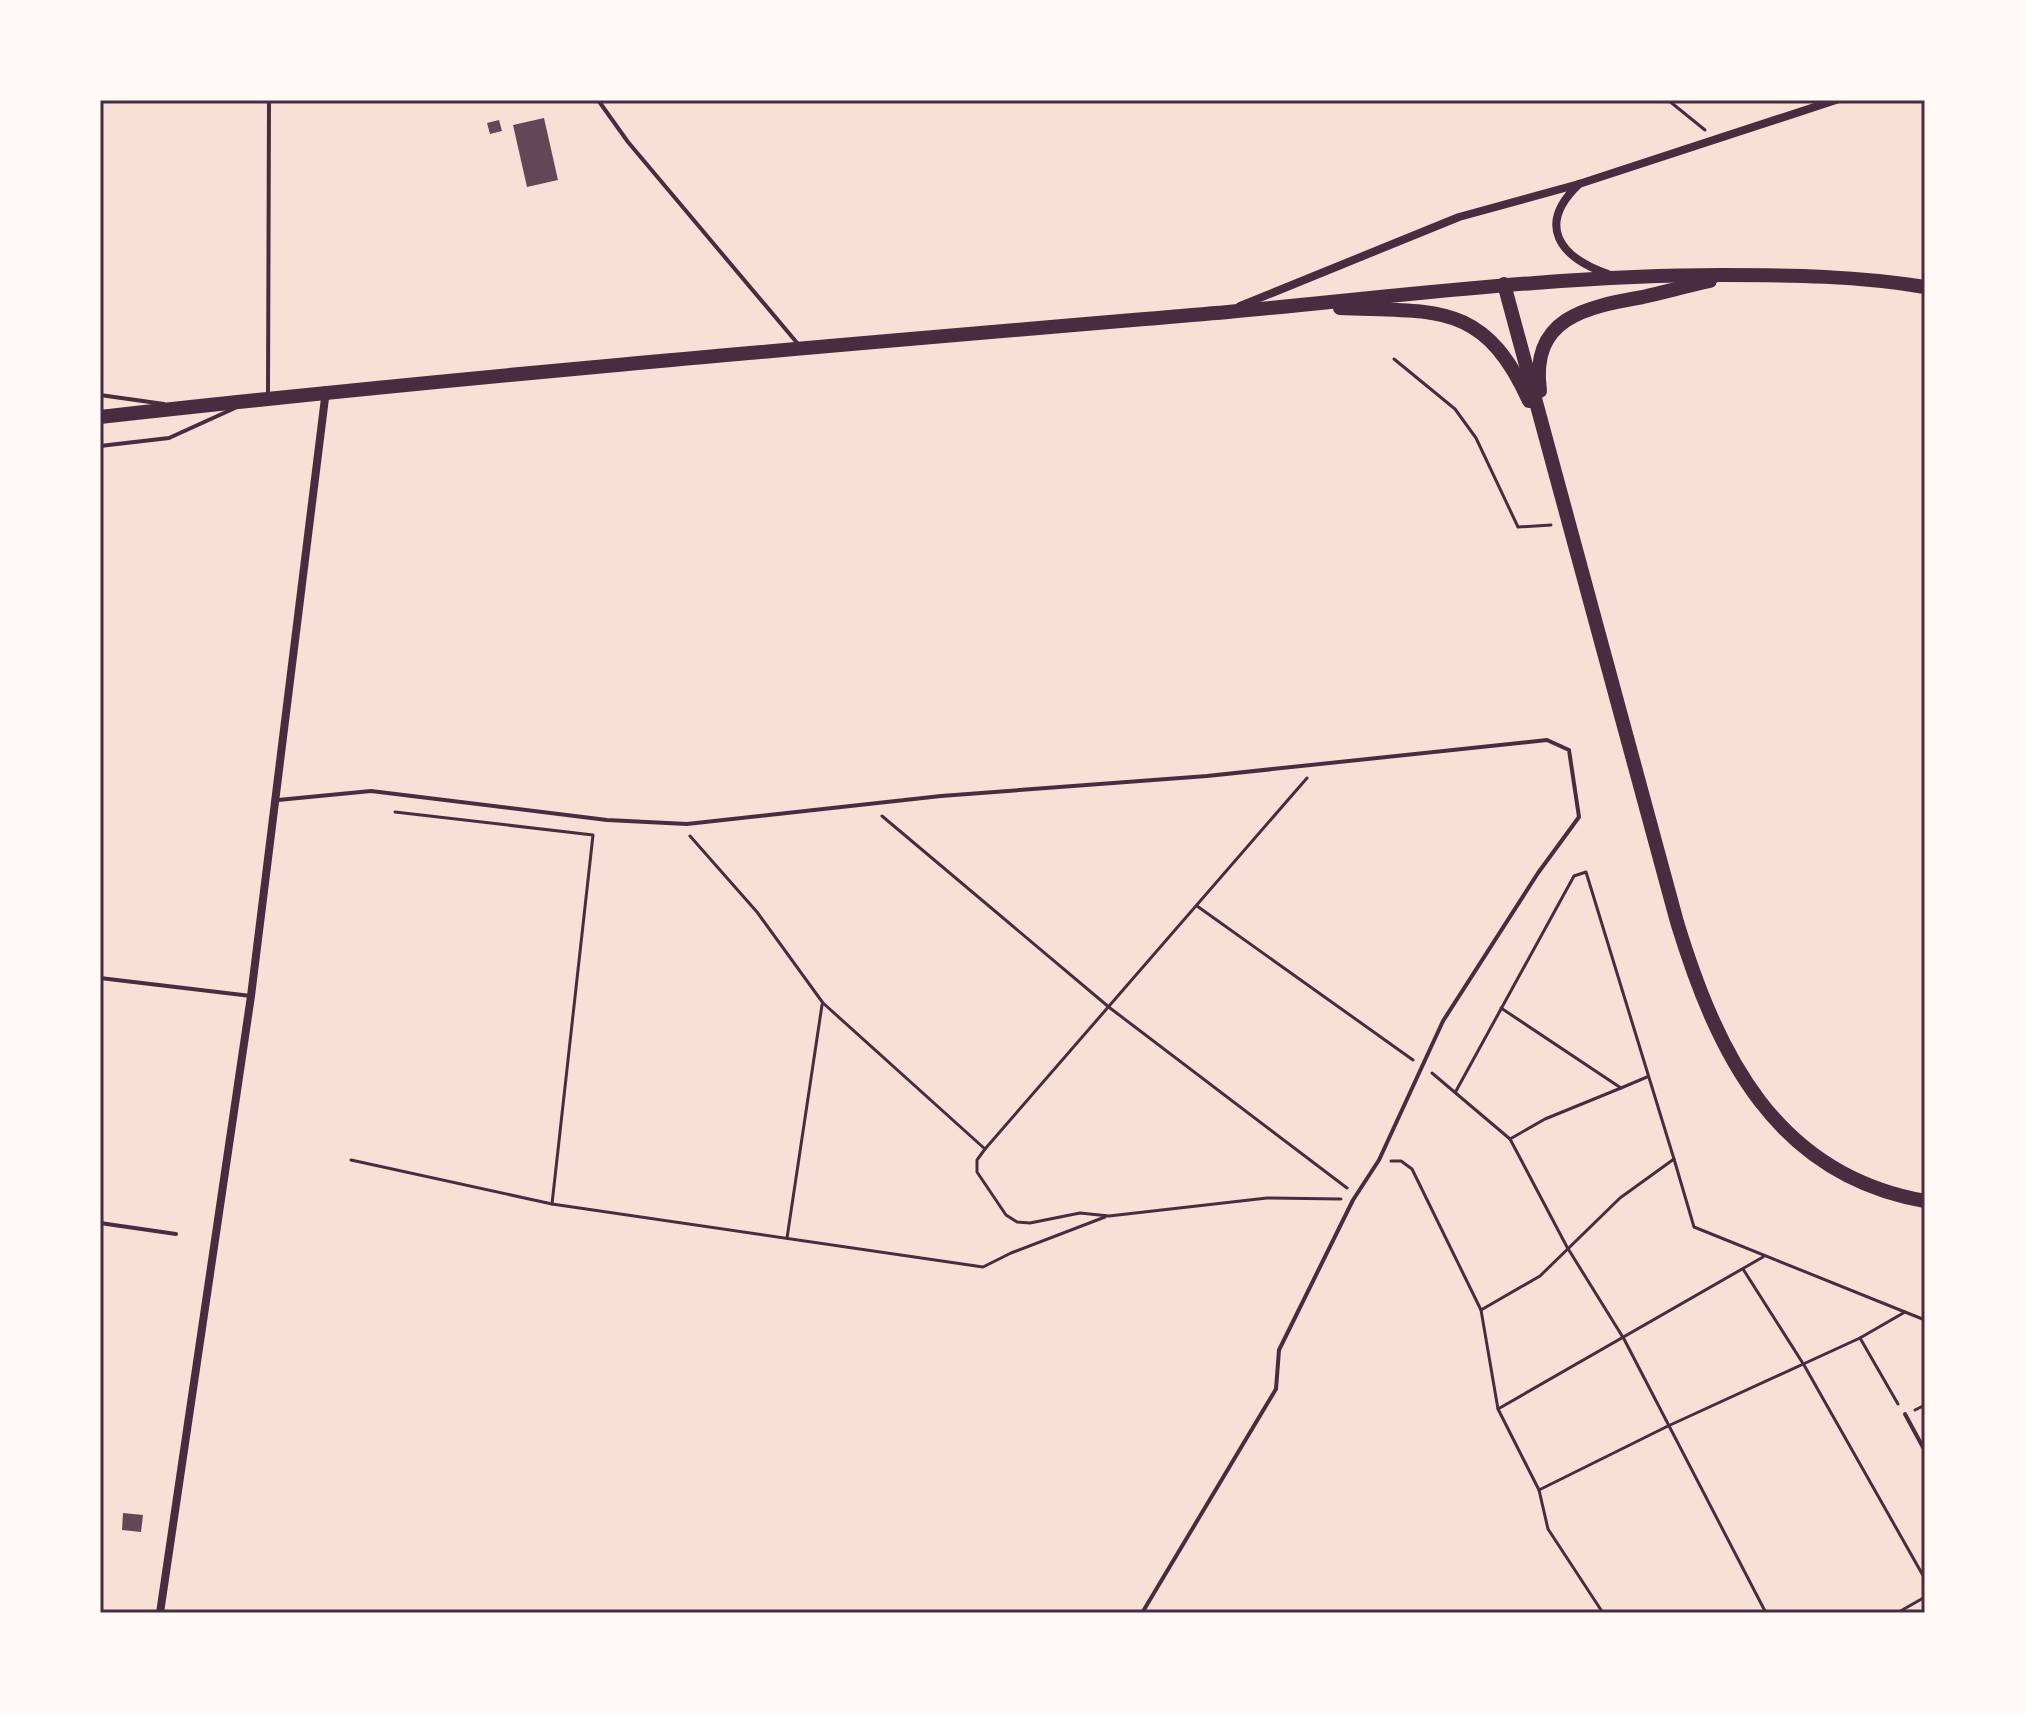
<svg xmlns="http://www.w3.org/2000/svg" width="2025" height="1713" viewBox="0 0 2025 1713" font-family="'DM Sans',sans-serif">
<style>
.building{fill:#644757}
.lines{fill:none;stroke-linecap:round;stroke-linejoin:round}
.path{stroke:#4a2c40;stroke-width:3}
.service{stroke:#4a2c40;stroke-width:4}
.minor{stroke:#4a2c40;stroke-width:8}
.primary{stroke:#4a2c40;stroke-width:14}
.neatline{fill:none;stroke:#4a2c40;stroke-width:3}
</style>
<rect width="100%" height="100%" fill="#f7e1d7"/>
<g class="building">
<polygon points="544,118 558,180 527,187 513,125"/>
<polygon points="499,120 502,131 490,134 487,123"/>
<polygon points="123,1513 143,1515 141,1532 122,1530"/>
</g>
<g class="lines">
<g class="path">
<polyline points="1668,100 1705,130"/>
<polyline points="1394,359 1455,409 1476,438 1518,527 1551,525"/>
<polyline points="1307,778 985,1149 977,1160 977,1172 1006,1215 1017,1222 1030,1223 1080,1213 1109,1216 1267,1198 1341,1199"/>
<polyline points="395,812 593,835 552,1204"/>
<polyline points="882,816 1110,1008 1347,1188"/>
<polyline points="690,836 757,912 823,1003 985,1149"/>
<polyline points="1197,906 1413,1060"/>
<polyline points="1501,1008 1621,1088 1647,1077"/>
<polyline points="1432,1073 1510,1139 1567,1247 1624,1339 1766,1613"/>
<polyline points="1456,1091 1574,876 1586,872 1674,1159"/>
<polyline points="1510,1139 1545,1119 1621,1088"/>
<polyline points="351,1160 552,1204 983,1267 1011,1253 1105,1217"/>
<polyline points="1391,1161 1401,1161 1412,1169 1481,1310"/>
<polyline points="787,1238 822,1005"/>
<polyline points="1743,1269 1804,1365 1925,1579"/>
<polyline points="1860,1338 1898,1404"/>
<polyline points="1498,1409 1481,1310 1540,1276 1620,1198 1674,1159 1694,1227 1905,1312"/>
<polyline points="1915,1410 1925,1405"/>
<polyline points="1539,1490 1668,1426 1860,1338 1905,1312 1925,1320"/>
<polyline points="1603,1613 1548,1529 1539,1490 1498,1409 1763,1257"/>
<polyline points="1897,1613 1925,1597"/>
</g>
<g class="service">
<polyline points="598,100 628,142 798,344"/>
<polyline points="268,394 269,100"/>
<polyline points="100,395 164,404"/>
<polyline points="100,446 169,438 235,408"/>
<polyline points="278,800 371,791 607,820 687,824 941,796 1207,776 1547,740 1569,750 1579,817 1538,873 1443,1021 1379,1160 1353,1200 1279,1350 1276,1389 1142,1613"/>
<polyline points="100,978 251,996"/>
<polyline points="100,1223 176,1234"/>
<polyline points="1905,1414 1925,1451"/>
</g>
<g class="minor">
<path d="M1579,184C1536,225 1559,257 1608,274"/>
<polyline points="1240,306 1459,217 1579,184 1836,100"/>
<polyline points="160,1613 251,996 326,390"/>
</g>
<g class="primary">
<path d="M1504,284L1677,922C1717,1053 1775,1175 1925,1201"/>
<path d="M1340,308C1437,312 1484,301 1529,401"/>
<path d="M1540,391C1530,318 1585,307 1643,297C1665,292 1687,286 1710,281"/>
<path d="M100,417C475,375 851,344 1228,312C1393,297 1557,275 1723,275C1792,275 1858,276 1925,287"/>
</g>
</g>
<rect width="2025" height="1713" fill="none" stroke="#fffaf5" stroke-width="204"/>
<rect x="102" y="102" width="1821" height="1509" class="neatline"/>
</svg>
